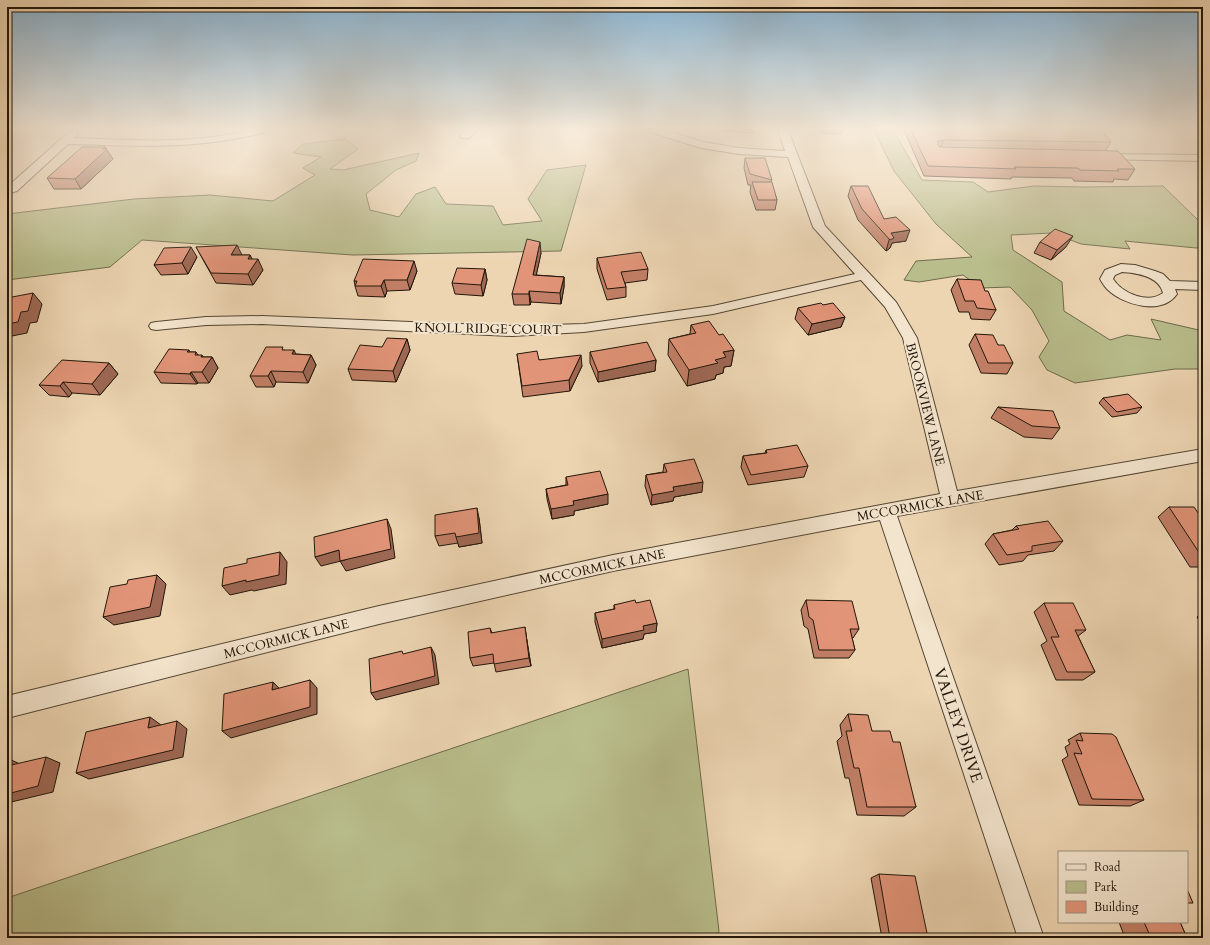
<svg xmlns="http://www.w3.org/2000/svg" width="1210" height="945" viewBox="0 0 1210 945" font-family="Cardo,serif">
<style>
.green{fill:#b9bd8c;stroke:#6d6a4a}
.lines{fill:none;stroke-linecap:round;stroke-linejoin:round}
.street-casing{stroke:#544633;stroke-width:2}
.street{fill:#f3e4cd;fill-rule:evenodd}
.wall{fill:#c27f67;stroke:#211609}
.shaded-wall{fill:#9e6854;stroke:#211609}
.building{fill:#e19478;stroke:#211609}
.labels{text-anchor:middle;stroke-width:4;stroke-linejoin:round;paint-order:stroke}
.street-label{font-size:13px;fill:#211609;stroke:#f3e4cd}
.near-street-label{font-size:16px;fill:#211609;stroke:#f3e4cd}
</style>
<rect width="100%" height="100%" fill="#edd5b2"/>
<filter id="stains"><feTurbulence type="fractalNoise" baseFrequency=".005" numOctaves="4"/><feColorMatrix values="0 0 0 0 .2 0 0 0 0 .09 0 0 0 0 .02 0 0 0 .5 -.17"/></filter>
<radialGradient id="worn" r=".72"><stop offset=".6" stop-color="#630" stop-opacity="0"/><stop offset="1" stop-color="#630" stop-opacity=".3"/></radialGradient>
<g class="green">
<polygon points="874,130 893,130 922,180 973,182 988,192 1034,186 1084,187 1163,186 1197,219 1203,219 1203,247 1196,248 1125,241 1130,249 1081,244 1052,233 1011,235 1013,250 1062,282 1064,311 1110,340 1127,335 1161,340 1151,319 1203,331 1203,369 1175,369 1075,383 1047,370 1039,357 1049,341 1032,310 1010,287 981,288 963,275 919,282 904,280 916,261 972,257 936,224 894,171"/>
<polygon points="345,139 358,149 330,169 343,170 419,153 416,161 396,170 366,194 370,210 399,217 416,194 435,187 446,204 493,206 503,225 542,221 528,199 547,170 586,165 561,251 353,255 142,240 110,267 7,280 7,214 134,199 210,195 273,201 315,175 303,168 321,157 293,153 303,144"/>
<polygon points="688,669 719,931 716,938 7,938 7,898"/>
</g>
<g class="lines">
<g class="street-casing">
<g id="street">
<path d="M249,130H267L266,132C197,150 138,146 68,144L17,191L7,194V187L69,132H77L78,134L74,138C132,140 192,145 249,130Z"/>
<polygon points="466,130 477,130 469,138 461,138 460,136"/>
<polygon points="649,130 665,130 703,142 739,148 785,151 778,130 788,130 825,226 896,302 917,338 957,491 1203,449 1203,461 897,516 1044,938 1018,938 880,520 613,571 379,624 7,718 7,696 379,606 613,555 940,494 903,338 885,307 861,280 713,314 584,332 512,336 262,324 206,325 156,330 151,329 149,326 151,323 156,322 206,317 262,316 512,326 584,324 713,306 855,274 813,227 788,157 739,154 701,148 650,132"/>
<polygon points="1100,154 1203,155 1203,161 1096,159 1095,157"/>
<path d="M1121,264L1135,265L1155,271L1163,274L1170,281L1203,282V290L1175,289L1177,294C1162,316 1123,305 1107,289C1104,286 1102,282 1100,279L1105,270ZM1122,272C1137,273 1159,276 1163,293C1148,304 1123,294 1113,279L1115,275Z"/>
</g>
</g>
<use href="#street" class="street"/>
</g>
<g class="wall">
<polygon points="722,130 754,130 754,133 722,131"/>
<polygon points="820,130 843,130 842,134 821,133"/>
<polygon points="904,130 1101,130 1111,142 1106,150 1135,169 1128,180 1114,179 1113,182 1074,181 1072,178 1012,177 1011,179 924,176"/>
<polygon points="105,147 113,159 81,189 54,189 47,178"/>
<polygon points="745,158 772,180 771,182 777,200 775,210 756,210 750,192 751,185 748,185 744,168"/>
<polygon points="851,186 906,241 892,243 890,248 886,251 858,220 848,196"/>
<polygon points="1040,242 1066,247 1051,260 1034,253"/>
<polygon points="196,247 242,255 250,255 252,259 263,270 253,285 216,283"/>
<polygon points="541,253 536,275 564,277 564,287 561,304 531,302 530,305 514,305 512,294"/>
<polygon points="197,257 188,274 161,275 154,265"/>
<polygon points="597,258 648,269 647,280 625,283 626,287 626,297 607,300 597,269"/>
<polygon points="485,269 487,280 483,296 455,294 452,283"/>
<polygon points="417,271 410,290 387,291 385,297 358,296 355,286 355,285 354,281"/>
<polygon points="957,279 985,291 996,310 990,320 971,319 969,312 959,312 951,290"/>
<polygon points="823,305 845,317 841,327 808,335 795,319 798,308"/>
<polygon points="691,325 719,335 734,350 731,366 724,367 723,373 716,375 715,379 687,386 668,355 669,339 690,334"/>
<polygon points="975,334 998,345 1013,363 1007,374 981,373 969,345"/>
<polygon points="407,339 410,350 396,382 352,380 348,369 382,347"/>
<polygon points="189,350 190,352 196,352 198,355 203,357 212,357 218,368 209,383 198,383 197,384 161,383 154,372"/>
<polygon points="284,350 296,354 311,355 316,365 308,383 276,382 274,387 256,387 250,376"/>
<polygon points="590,352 656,360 655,371 598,382 590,363"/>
<polygon points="517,354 539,360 582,366 570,391 523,397"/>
<polygon points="109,363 118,374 100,395 72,393 69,397 49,395 39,385"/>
<polygon points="1103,398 1142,407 1137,413 1112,417 1099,403"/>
<polygon points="998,407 1060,428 1052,439 1024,437 991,418"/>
<polygon points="766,450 808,466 804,477 748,485 741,467 743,456 765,453"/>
<polygon points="664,464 702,492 674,497 673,501 651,505 645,486 646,475 663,472"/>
<polygon points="566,477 608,504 574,511 574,515 552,519 547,499 546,489 566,485"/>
<polygon points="1169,507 1203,520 1203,567 1190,567 1158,517"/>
<polygon points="479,518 482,543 459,547 458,543 439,546 435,536"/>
<polygon points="1016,526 1063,541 1054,551 1028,555 1023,561 999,565 985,544 993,534 1012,530"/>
<polygon points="806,600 859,629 853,638 852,638 855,650 849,658 814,658 808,629 804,626 801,610"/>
<polygon points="636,603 657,623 656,632 644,634 643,639 602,648 595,622 595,613 614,609 614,605"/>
<polygon points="1044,603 1086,630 1078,636 1095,672 1083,680 1056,680 1041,645 1047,641 1034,612"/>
<polygon points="1203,613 1203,627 1197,617"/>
<polygon points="490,628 492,633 526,635 531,666 496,672 494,663 473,666 470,658"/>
<polygon points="848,714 872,731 893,742 916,807 904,816 857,815 849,778 845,778 837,741 842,736 840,725"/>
<polygon points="1080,733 1144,800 1130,806 1079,805 1062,760 1068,756 1065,747 1070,744 1068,740"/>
<polygon points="879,874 928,938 882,938 871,878"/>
<polygon points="1119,922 1180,922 1187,938 1125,938"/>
</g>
<g class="shaded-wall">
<polygon points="944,140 940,150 935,151 938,141"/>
<polygon points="105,147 113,159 81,189 75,179"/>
<polygon points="910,230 906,241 892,243 890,248 886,251 891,233"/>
<polygon points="1073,236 1066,247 1051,260 1057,250"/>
<polygon points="540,242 541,253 534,286 533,275"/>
<polygon points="237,245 242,255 231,255"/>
<polygon points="191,247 197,257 188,274 182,263"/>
<polygon points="250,255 254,264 258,259 263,270 253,285 248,274 248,259"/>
<polygon points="414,261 417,271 410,290 407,280"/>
<polygon points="485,269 487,280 483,296 481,285"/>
<polygon points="564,277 564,287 561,304 560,293"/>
<polygon points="384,280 387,291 385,297 381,286"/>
<polygon points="529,291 531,302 530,305 529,294"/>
<polygon points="33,293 42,304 37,322 30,323 27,333 7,337 7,324"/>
<polygon points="845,317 841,327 808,335 812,324"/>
<polygon points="407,339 410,350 396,382 393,371"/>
<polygon points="294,350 299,361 292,354"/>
<polygon points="734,350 731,366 724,367 723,373 716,375 715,379 687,386 689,370 723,352"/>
<polygon points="202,355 207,364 212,357 218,368 209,383 202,372 201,357"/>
<polygon points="311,355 316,365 308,383 303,372"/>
<polygon points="581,355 582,366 570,391 569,380"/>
<polygon points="656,360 655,371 598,382 598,372"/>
<polygon points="109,363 118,374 100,395 92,384"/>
<polygon points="271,371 276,382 274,387 268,376"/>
<polygon points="191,372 198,383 197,384 190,374"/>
<polygon points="63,382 72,393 69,397 60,386"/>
<polygon points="703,482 702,492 674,497 673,501 651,505 652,495 673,487"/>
<polygon points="608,494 608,504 574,511 574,515 552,519 551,509 573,501"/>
<polygon points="477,508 479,518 482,543 459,547 456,537"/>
<polygon points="387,519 391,529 395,558 346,571 340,561"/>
<polygon points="339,550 345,560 321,566 315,557"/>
<polygon points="280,552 287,562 286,584 254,591 252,590 230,595 222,586"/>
<polygon points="157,575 166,584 160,616 114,625 103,617"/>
<polygon points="657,623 656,632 644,634 643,639 602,648 602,639 643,626"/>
<polygon points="525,627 526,635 531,666 529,658"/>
<polygon points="431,647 435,655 439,684 376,700 371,693"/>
<polygon points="310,680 317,688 317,714 231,738 222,731"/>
<polygon points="273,682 280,689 272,690"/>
<polygon points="150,717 161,725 159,735 148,728"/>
<polygon points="177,721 187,729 183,757 89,779 76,773"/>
<polygon points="46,757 60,763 53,792 7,803 7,794"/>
<polygon points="7,758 22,765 7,768"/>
</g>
<g class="building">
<polygon points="911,130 1101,130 1111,142 944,140 938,141 938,145 940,147 1118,151 1135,169 1117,169 1119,171 1080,170 1078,168 1014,167 1016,169 928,166"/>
<polygon points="82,147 105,147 103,149 107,149 75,179 47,178"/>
<polygon points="745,158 765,158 772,180 750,174"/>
<polygon points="752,182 772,182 777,200 758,200"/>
<polygon points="851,186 868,186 884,219 896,217 910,230 891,233 894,238 890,240 862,209"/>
<polygon points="1055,229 1073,236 1057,250 1040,242"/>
<polygon points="527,239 540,242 533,275 564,277 560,293 529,291 529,294 512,294"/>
<polygon points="237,245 231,255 250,255 248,259 258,259 248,274 211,273 196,247"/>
<polygon points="191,247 182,263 154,265 164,248"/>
<polygon points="641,252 648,269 621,272 626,287 607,289 597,258"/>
<polygon points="363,259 414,261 407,280 384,280 381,286 355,286 357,281 354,281"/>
<polygon points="457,268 485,269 481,285 452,283"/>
<polygon points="957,279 981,280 985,291 988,291 996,310 977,308 974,301 965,301"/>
<polygon points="33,293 28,311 21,312 18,322 7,324 7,298"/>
<polygon points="821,303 823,305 833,303 845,317 812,324 798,308"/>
<polygon points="709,321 719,335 723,334 734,350 723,352 726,357 715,360 718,363 689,370 669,339 696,333 691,325"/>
<polygon points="975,334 993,335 998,345 1004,345 1013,363 988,363"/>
<polygon points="387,338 407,339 393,371 348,369 360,345 382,347"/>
<polygon points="647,342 656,360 598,372 590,352"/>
<polygon points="266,347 283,347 282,350 294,350 292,354 311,355 303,372 271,371 268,376 250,376"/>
<polygon points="169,349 189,350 187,352 196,352 195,355 202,355 201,357 212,357 202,372 191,372 190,374 154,372"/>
<polygon points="537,351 539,360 581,355 569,380 522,386 517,354"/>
<polygon points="62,360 109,363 92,384 63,382 60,386 39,385"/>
<polygon points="1128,394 1142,407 1117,412 1103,398"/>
<polygon points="998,407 1053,411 1060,428 1032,426"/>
<polygon points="797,445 808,466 751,475 743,456 767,453 766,450"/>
<polygon points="694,459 703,482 673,487 674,491 652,495 646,475 667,472 664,464"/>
<polygon points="600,471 608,494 573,501 574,505 551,509 546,489 568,485 566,477"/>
<polygon points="1169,507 1194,507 1203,520 1203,557 1202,557"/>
<polygon points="477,508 479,533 456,537 455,533 435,536 435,515"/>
<polygon points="387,519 391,549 340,561 339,550 315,557 314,537"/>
<polygon points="1048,521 1063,541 1032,546 1032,551 1007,555 993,534 1019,529 1016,526"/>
<polygon points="280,552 279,575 246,582 246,580 222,586 224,568 247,563 247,559"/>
<polygon points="157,575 150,607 103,617 110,587 127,584 128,580"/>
<polygon points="635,600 636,603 650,600 657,623 643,626 644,630 602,639 595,613 615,609 614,605"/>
<polygon points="806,600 852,601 859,629 850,629 855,650 819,650 813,620 809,617"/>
<polygon points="1044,603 1073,603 1086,630 1075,630 1095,672 1067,672 1051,637 1059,637"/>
<polygon points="525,627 529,658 494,664 493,654 470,658 468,632 490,628 491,633"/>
<polygon points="431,647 435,676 371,693 369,659 402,651 403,654"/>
<polygon points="310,680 310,707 222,731 224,694 273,682 272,690"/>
<polygon points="848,714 868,715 872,731 890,731 893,742 900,742 916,807 867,807 859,768 854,768 846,731 852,731"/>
<polygon points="150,717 148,728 177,721 173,750 76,773 86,732"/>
<polygon points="1080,733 1112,734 1116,737 1144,800 1092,799 1074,753 1082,754 1076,740 1083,741"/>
<polygon points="46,757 38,786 7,794 7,766"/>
<polygon points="879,874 915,876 928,938 890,938"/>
<polygon points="1187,889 1193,903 1187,903"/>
<polygon points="1144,922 1180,922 1187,938 1151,938"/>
</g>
<linearGradient id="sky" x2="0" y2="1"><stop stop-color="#8ab5d4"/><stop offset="0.49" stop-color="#f7ecdc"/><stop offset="1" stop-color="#f7ecdc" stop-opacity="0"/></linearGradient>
<rect width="1210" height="263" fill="url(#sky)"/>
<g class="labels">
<g class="street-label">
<text transform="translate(488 328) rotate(1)" y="5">KNOLL RIDGE COURT</text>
<text transform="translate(926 404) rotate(76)" y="5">BROOKVIEW LANE</text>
<text transform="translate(920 505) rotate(-10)" y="5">MCCORMICK LANE</text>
<text transform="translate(602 566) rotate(-12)" y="5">MCCORMICK LANE</text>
<text transform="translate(286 638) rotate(-14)" y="5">MCCORMICK LANE</text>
</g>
<g class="near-street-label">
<text transform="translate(959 725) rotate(71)" y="6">VALLEY DRIVE</text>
</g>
</g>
<rect width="1210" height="945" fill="none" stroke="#edd5b2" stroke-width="24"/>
<rect x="8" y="8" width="1194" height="929" fill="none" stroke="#211609" stroke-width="2"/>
<rect x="12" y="12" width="1186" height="921" fill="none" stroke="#211609"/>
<rect x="1058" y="851" width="130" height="72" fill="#f3e4cd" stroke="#9f927f"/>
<rect x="1066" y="864" width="20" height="6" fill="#f3e4cd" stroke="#9f927f"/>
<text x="1094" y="871" font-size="12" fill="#211609">Road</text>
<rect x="1066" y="881" width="20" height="12" fill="#b9bd8c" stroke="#9f927f"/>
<text x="1094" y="891" font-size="12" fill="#211609">Park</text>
<rect x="1066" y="901" width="20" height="12" fill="#e19478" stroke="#9f927f"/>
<text x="1094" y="911" font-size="12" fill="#211609">Building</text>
<rect width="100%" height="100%" filter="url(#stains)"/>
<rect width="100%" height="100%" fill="url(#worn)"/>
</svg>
